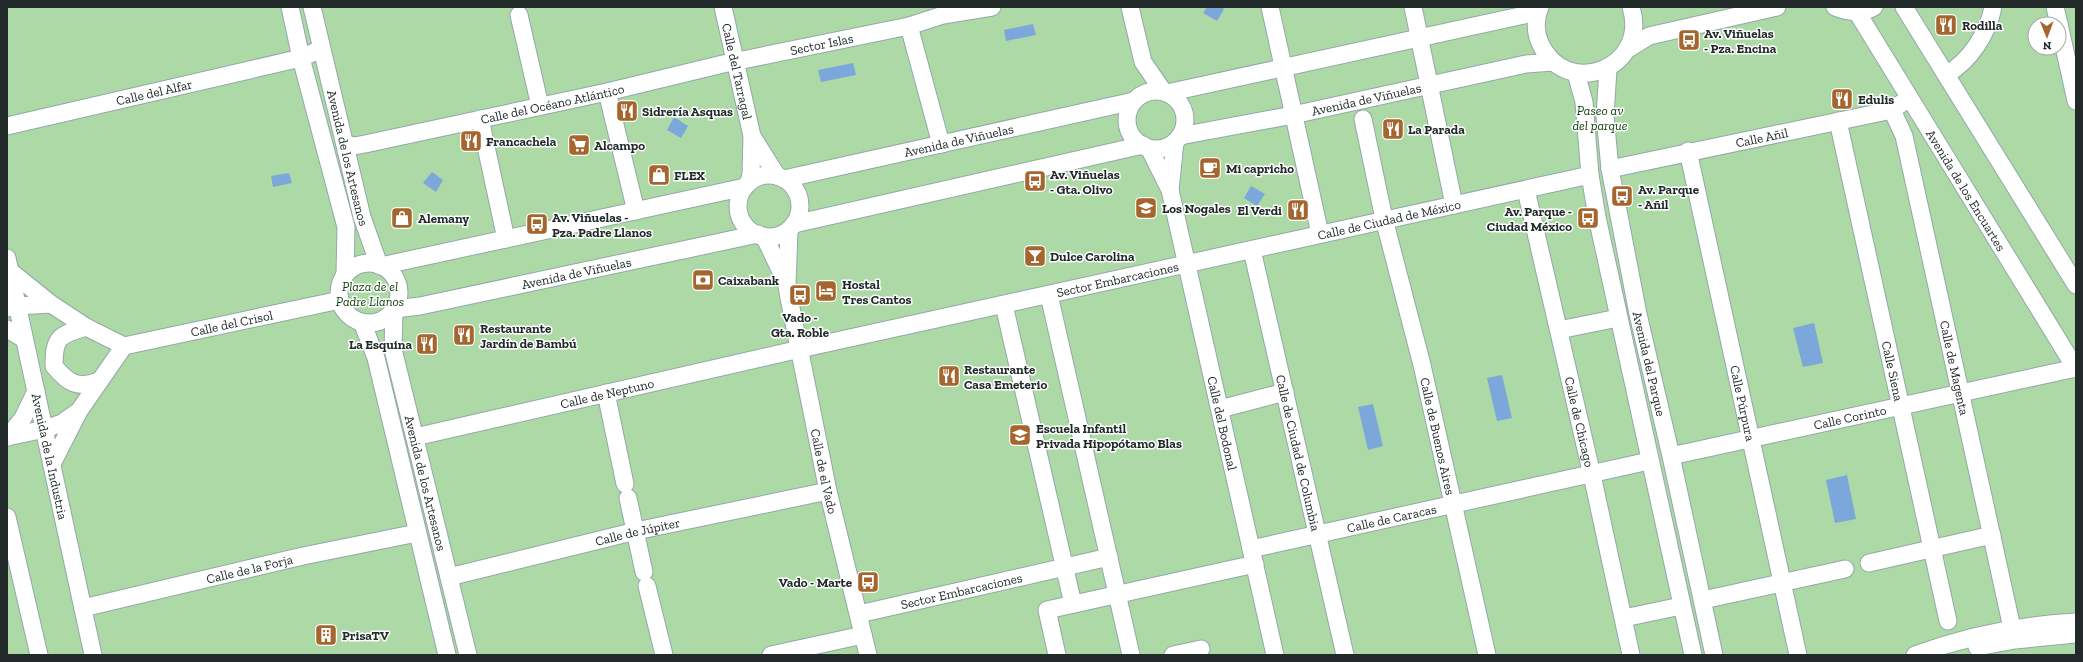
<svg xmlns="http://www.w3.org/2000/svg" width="2083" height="662" viewBox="0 0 2083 662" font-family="'Zilla Slab',serif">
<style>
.green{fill:#acd9a6;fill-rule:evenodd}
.water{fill:#7ca7da}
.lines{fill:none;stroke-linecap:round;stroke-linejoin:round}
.minor-casing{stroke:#94a8a8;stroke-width:19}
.minor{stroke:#fff;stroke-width:17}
.labels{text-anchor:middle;stroke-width:3;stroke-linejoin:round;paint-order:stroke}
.poi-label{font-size:13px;font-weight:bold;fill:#212929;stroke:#fff;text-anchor:start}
.street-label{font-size:13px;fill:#212929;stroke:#fff}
.park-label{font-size:13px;font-style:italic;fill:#0d3c08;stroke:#fff}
</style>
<rect width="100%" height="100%" fill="#e3f8f8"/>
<path class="green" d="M7,7H2076V655H7ZM2035,24H2059V48H2035Z"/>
<g class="water">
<polygon points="1207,7 1221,7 1224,9 1217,21 1203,13"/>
<polygon points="1033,24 1036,35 1006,41 1004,30"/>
<polygon points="853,63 856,75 821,82 818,70"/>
<polygon points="674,117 688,126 681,138 667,130"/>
<polygon points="432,172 443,180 436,192 423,183"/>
<polygon points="289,173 292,183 273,187 271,176"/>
<polygon points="1251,186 1265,194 1257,206 1244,198"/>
<polygon points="1814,323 1823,363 1803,367 1793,328"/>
<polygon points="1502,375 1512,418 1497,421 1487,378"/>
<polygon points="1373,404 1383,446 1368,450 1358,407"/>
<polygon points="1847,475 1856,519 1835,523 1826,480"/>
</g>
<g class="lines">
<g class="minor-casing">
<g id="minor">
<polyline points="290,7 301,58 346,227 345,275"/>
<path id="s1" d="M312,7L362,217L379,265"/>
<path id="s2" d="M723,7L752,136L751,174L749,183"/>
<polyline points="1130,7 1143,62 1163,91"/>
<polyline points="1270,7 1320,234"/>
<polyline points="1413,7 1454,205"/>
<path d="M1540,7C1535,18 1535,32 1540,43C1566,101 1650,68 1631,7"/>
<path d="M1835,7C1847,12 1862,14 1874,7"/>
<polyline points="1904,7 2076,285"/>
<polyline points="2055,7 2059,24"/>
<path id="s3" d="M1857,12L2076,369"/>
<polyline points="519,15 540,106"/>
<polyline points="2059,24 2076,101"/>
<polyline points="909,26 941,144"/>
<polyline points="1628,49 1649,36 1777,7"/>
<path id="s4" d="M1608,69L1605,116L1610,169L1638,314L1671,456L1714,655"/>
<polyline points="1576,73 1584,102 1590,175 1597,217 1693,655"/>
<path d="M1947,74C1970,61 1988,33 1993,7"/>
<circle cx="1156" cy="120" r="29"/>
<polyline points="607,92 636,211"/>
<polyline points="1167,93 1538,12"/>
<path id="s5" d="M1892,110L1904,136L2012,628"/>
<polyline points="480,119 506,239"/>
<path id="s6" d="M1363,119L1384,219L1422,365L1487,655"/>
<path id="s7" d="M1838,121L1948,621"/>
<path id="s8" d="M7,126L288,61L301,58L321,49"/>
<polyline points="752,136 777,176"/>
<path id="s9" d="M1180,136L1293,115L1526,64L1553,62"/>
<path id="s10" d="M345,144L354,146L365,144L607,92L723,64L909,26L943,15L992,7"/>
<path id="s11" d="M1149,148L1170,190L1275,655"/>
<path id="s12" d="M1688,151L1798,655"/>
<path id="s13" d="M1610,169L1892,110L1902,103"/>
<circle cx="769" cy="206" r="31"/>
<path id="s14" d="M784,179L1134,101"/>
<polyline points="1170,190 1175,142"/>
<path id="s15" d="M1526,190L1592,475L1631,655"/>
<polyline points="794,224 1143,145"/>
<path id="s16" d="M789,230L787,286L789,298L828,491L868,655"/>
<polyline points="764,236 784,278"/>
<path id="s17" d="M1252,250L1345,655"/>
<path id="s18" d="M7,258L93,655"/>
<circle cx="369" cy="293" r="30"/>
<polyline points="381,266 745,187"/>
<polyline points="10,271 51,304"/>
<polyline points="1049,295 1131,655"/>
<polyline points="1004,305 1073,604"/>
<polyline points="7,308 17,306 51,304 86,327 124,346"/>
<path id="s19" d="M395,309L420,306L758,234"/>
<path id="s20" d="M394,311L393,349L468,655"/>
<polyline points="362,322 376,358 447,655"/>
<path d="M86,327C59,335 54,337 54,366C68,383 77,389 99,381"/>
<polyline points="7,329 24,339"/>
<polyline points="1559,330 1618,318"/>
<path id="s21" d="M124,346L340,300"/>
<polyline points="606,393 625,484"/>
<polyline points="1220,409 1285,392"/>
<polyline points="7,437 45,429 62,423 79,411 124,346"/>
<polyline points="8,437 23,418 36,391"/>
<path id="s22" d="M415,437L800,349L1590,175"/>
<path id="s23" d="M1671,456L2076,368"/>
<polyline points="52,464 78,413"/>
<polyline points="628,498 644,572"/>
<polyline points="7,517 39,655"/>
<path id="s24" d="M1251,549L1649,461"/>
<polyline points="1869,563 1992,535"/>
<path id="s25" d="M449,577L636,531L828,491"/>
<polyline points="647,586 664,655"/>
<polyline points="1703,600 1845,569"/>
<path id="s26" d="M83,608L303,556L417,533"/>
<path id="s27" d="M859,614L1109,557"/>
<polyline points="1624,618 1681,606"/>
<polyline points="1977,647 2015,640 2076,634"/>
<polyline points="771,655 863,635"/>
<polyline points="1057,655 1047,610 1255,564"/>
<polyline points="1173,655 1201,649"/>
<path d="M1915,655C1967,636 2020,625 2076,622"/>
</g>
</g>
<use href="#minor" class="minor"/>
</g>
<defs>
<g id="restaurant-square" transform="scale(1.15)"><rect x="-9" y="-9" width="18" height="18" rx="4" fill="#a5652e" stroke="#fff"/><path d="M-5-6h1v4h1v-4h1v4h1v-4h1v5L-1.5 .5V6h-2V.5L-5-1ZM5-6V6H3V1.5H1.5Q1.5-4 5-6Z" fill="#fff"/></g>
<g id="bus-square" transform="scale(1.15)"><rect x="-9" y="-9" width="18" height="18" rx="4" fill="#a5652e" stroke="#fff"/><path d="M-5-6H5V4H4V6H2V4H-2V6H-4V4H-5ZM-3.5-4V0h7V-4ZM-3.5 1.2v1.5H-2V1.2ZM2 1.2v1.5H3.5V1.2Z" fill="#fff"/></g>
<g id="supermarket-square" transform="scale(1.15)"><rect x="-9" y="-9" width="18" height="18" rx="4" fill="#a5652e" stroke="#fff"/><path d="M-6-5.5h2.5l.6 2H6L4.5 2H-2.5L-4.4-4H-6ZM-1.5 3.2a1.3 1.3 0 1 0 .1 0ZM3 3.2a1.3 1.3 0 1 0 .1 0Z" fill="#fff"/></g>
<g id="cafe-square" transform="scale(1.15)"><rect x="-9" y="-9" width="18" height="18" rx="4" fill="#a5652e" stroke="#fff"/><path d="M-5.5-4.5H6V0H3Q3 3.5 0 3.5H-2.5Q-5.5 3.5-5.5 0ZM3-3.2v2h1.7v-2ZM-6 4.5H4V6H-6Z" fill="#fff"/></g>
<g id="shop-square" transform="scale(1.15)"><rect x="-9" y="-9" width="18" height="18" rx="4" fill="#a5652e" stroke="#fff"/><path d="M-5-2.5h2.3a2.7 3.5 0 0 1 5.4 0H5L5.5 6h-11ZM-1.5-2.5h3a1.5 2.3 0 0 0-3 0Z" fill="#fff"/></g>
<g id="school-square" transform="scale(1.15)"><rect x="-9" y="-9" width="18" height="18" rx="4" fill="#a5652e" stroke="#fff"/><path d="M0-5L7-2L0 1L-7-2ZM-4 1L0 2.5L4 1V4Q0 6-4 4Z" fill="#fff"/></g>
<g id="bar-square" transform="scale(1.15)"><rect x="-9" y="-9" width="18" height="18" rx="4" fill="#a5652e" stroke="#fff"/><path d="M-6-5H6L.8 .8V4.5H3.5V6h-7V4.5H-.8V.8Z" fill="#fff"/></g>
<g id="bank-square" transform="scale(1.15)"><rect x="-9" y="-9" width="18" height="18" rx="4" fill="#a5652e" stroke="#fff"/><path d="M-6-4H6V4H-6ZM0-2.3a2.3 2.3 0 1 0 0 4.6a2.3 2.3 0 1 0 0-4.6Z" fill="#fff"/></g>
<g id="hotel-square" transform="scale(1.15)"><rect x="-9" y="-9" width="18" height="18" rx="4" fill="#a5652e" stroke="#fff"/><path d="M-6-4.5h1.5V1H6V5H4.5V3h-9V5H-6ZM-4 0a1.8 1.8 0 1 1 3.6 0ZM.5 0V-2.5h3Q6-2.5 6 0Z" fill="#fff"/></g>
<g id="building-square" transform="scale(1.15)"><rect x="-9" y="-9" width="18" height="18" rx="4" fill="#a5652e" stroke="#fff"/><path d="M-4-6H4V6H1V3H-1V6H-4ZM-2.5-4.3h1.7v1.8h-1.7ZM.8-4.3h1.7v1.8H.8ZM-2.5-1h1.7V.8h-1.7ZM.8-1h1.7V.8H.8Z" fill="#fff"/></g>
</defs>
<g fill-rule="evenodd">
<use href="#restaurant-square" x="1946" y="25"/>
<use href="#bus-square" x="1689" y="40"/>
<use href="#restaurant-square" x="1842" y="99"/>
<use href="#restaurant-square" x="627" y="111"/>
<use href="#restaurant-square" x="1393" y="129"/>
<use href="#restaurant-square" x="471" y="141"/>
<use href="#supermarket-square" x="579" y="145"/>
<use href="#cafe-square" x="1210" y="168"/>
<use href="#shop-square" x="659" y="175"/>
<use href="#bus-square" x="1035" y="181"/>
<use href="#bus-square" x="1622" y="196"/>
<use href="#school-square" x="1146" y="208"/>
<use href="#restaurant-square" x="1298" y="210"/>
<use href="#shop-square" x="402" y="218"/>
<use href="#bus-square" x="1588" y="218"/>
<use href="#bus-square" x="537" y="224"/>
<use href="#bar-square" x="1035" y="256"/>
<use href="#bank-square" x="703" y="280"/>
<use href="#hotel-square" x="826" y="291"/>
<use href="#bus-square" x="800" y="295"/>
<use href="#restaurant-square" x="464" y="335"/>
<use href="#restaurant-square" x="427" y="344"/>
<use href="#restaurant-square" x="949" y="376"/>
<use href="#school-square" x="1020" y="435"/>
<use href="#bus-square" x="868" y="582"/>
<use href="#building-square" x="326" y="635"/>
</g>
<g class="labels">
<g class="poi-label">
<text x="1962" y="30">Rodilla</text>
<text x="1704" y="38">Av. Viñuelas<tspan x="1704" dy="15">- Pza. Encina</tspan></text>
<text x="1858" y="104">Edulis</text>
<text x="642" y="116">Sidrería Asquas</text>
<text x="1408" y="134">La Parada</text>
<text x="486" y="146">Francachela</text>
<text x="594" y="150">Alcampo</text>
<text x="1226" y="173">Mi capricho</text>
<text x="1050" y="179">Av. Viñuelas<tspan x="1050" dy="15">- Gta. Olivo</tspan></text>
<text x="674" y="180">FLEX</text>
<text x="1638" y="194">Av. Parque<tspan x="1638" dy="15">- Añil</tspan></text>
<text x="1162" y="213">Los Nogales</text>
<text x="1282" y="215" text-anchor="end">El Verdi</text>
<text x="1572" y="216" text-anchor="end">Av. Parque -<tspan x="1572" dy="15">Ciudad México</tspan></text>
<text x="552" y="222">Av. Viñuelas -<tspan x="552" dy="15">Pza. Padre Llanos</tspan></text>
<text x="418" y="223">Alemany</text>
<text x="1050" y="261">Dulce Carolina</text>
<text x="718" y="285">Caixabank</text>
<text x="842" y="289">Hostal<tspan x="842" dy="15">Tres Cantos</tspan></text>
<text x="800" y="322" text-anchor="middle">Vado -<tspan x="800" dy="15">Gta. Roble</tspan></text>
<text x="480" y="333">Restaurante<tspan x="480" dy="15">Jardín de Bambú</tspan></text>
<text x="412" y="349" text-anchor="end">La Esquina</text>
<text x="964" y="374">Restaurante<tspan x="964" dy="15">Casa Emeterio</tspan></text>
<text x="1036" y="433">Escuela Infantil<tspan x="1036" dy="15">Privada Hipopótamo Blas</tspan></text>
<text x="852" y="587" text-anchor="end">Vado - Marte</text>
<text x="342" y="640">PrisaTV</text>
</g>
<g class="street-label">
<text dy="5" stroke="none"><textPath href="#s10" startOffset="488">Sector Islas</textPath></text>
<text dy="5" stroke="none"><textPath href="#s2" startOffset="66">Calle del Tarragal</textPath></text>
<text dy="5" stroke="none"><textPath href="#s8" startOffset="151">Calle del Alfar</textPath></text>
<text dy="5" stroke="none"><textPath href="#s9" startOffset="190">Avenida de Viñuelas</textPath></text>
<text dy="5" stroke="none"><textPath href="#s10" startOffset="212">Calle del Océano Atlántico</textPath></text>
<text dy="5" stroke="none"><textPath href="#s13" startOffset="155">Calle Añil</textPath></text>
<text dy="5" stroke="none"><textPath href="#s14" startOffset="179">Avenida de Viñuelas</textPath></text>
<text dy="5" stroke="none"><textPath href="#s1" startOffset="155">Avenida de los Artesanos</textPath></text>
<text dy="5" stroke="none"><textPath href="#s3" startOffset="209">Avenida de los Encuartes</textPath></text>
<text dy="5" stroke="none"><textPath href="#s22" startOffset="998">Calle de Ciudad de México</textPath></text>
<text dy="5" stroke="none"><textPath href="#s19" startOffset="185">Avenida de Viñuelas</textPath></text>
<text dy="5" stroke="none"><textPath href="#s22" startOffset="720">Sector Embarcaciones</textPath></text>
<text dy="5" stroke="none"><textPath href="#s21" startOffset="110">Calle del Crisol</textPath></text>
<text dy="5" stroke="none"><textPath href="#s4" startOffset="299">Avenida del Parque</textPath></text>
<text dy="5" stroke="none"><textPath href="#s5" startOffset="266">Calle de Magenta</textPath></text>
<text dy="5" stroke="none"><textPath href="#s7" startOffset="256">Calle Siena</textPath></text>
<text dy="5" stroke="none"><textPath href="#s22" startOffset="197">Calle de Neptuno</textPath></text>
<text dy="5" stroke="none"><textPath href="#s12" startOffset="258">Calle Púrpura</textPath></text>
<text dy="5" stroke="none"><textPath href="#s23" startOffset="183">Calle Corinto</textPath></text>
<text dy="5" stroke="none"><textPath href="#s15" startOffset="238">Calle de Chicago</textPath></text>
<text dy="5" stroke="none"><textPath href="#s11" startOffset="286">Calle del Bodonal</textPath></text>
<text dy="5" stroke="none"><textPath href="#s6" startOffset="326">Calle de Buenos Aires</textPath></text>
<text dy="5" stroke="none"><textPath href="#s17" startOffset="208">Calle de Ciudad de Columbia</textPath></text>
<text dy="5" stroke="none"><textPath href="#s18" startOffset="203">Avenida de la Industria</textPath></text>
<text dy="5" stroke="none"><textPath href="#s16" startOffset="245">Calle de el Vado</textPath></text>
<text dy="5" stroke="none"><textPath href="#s20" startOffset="176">Avenida de los Artesanos</textPath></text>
<text dy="5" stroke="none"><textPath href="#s24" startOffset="144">Calle de Caracas</textPath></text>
<text dy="5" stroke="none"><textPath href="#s25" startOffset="194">Calle de Júpiter</textPath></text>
<text dy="5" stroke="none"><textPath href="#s26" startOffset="171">Calle de la Forja</textPath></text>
<text dy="5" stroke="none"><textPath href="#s27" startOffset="105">Sector Embarcaciones</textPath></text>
</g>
<g class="park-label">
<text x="1600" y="115">Paseo av<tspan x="1600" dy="15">del parque</tspan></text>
<text x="370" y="291">Plaza de el<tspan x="370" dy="15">Padre Llanos</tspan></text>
</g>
</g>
<rect width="2083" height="662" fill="none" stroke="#212929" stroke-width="16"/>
<g transform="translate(2047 36) rotate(179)"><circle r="19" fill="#ffffff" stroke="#a6a9a9"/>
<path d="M0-3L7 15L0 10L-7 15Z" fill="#a5652e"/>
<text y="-6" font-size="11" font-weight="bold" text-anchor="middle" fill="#212929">N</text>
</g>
</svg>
